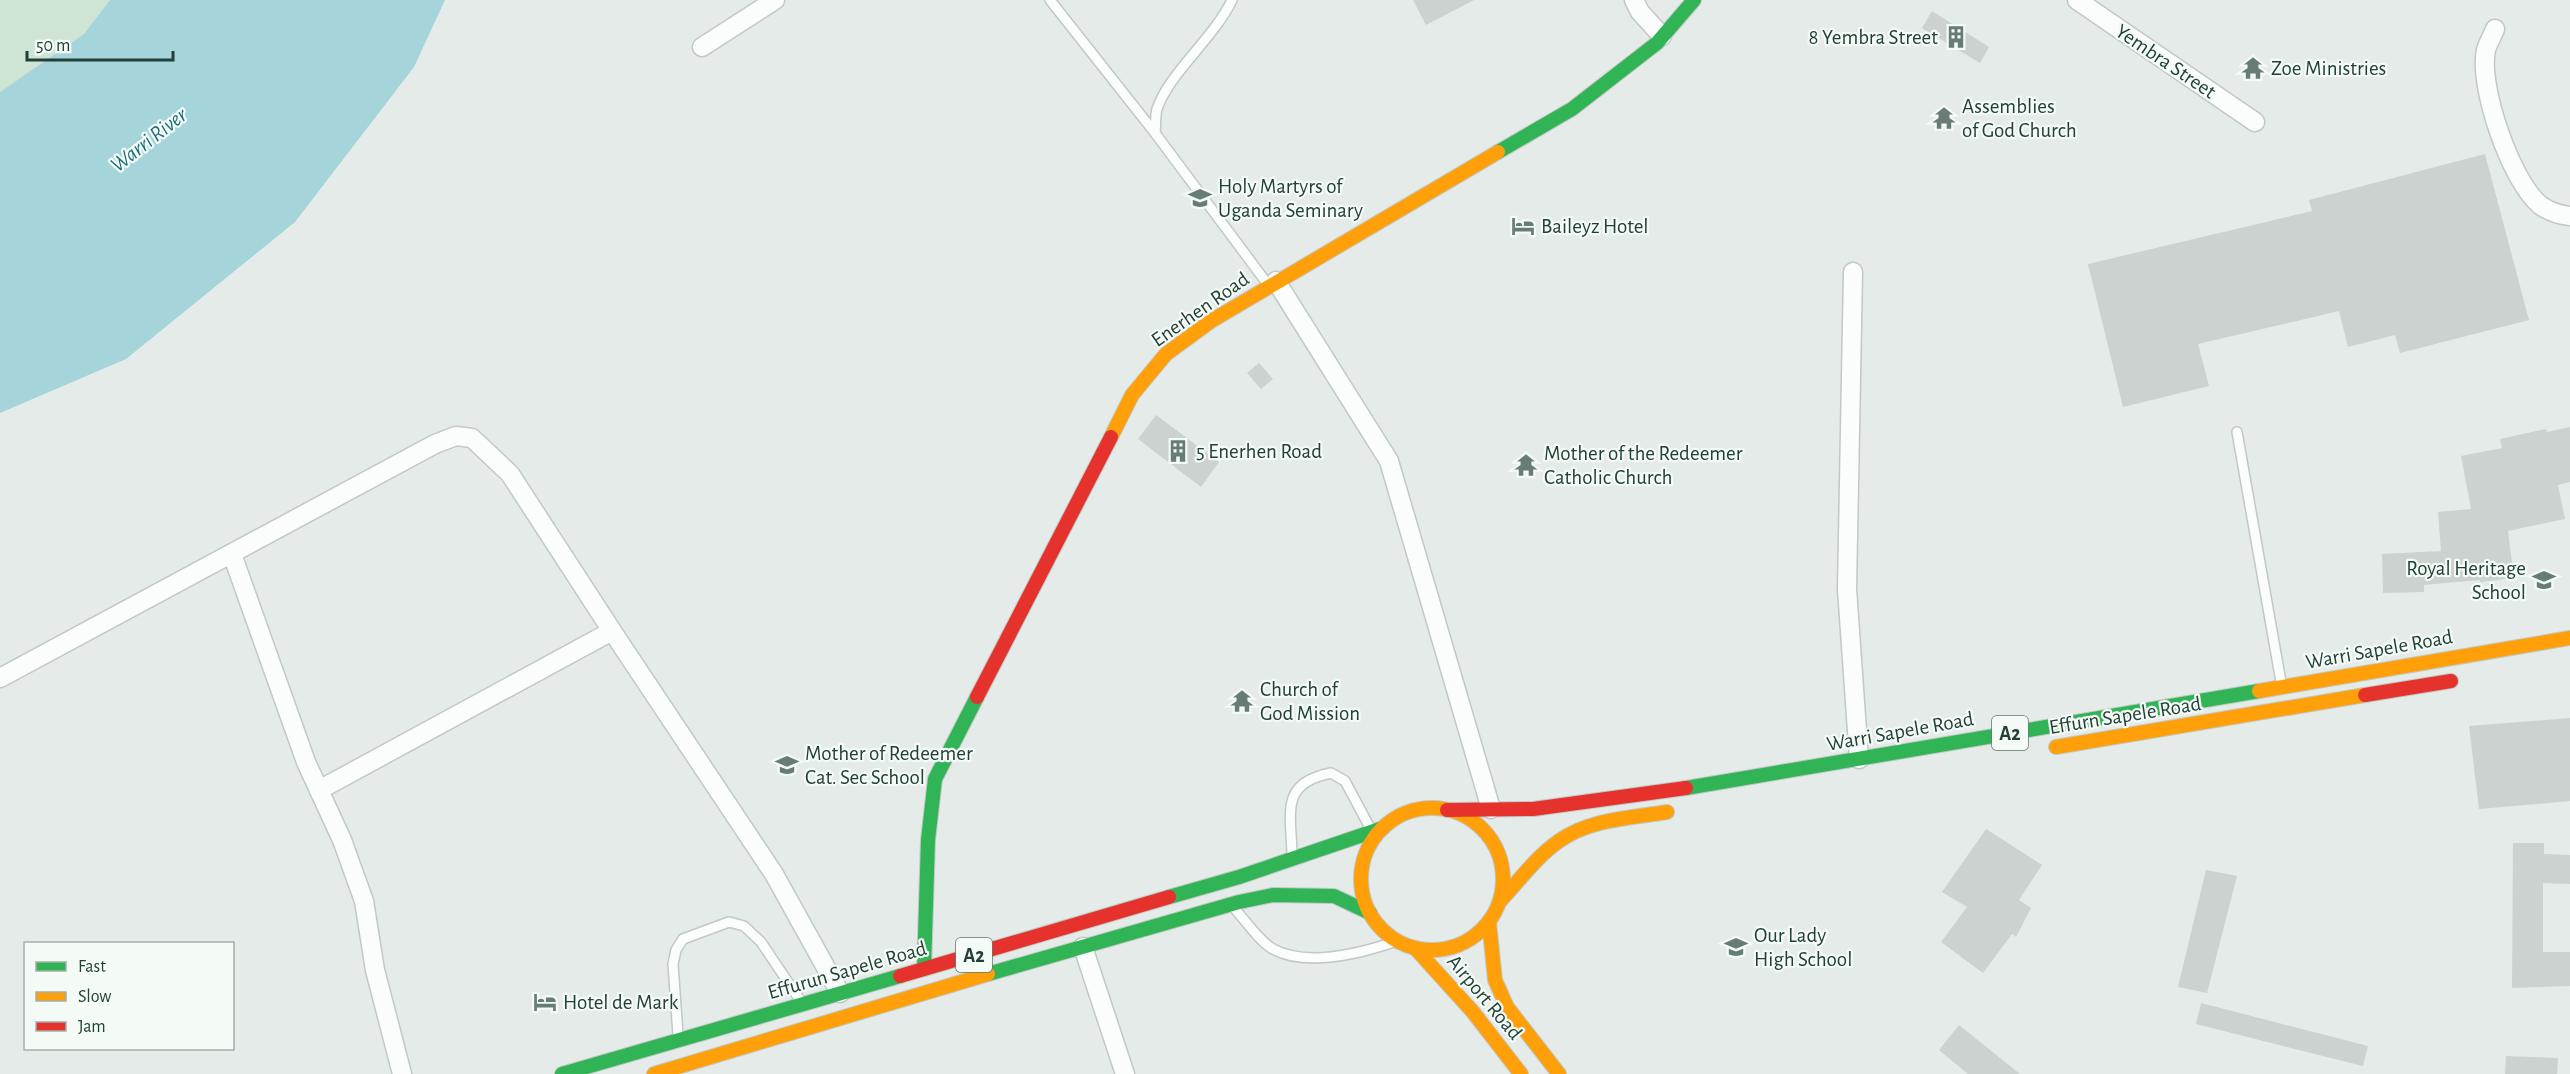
<svg xmlns="http://www.w3.org/2000/svg" width="2570" height="1074" viewBox="0 0 2570 1074" font-family="'Alegreya Sans',sans-serif">
<style>
.green{fill:#cee4d4}
.water{fill:#a5d4db}
.building{fill:#ccd2cf}
.lines{fill:none;stroke-linecap:round;stroke-linejoin:round}
.lane-casing{stroke:#c2c8c5;stroke-width:12}
.street-casing{stroke:#c2c8c5;stroke-width:21}
.fast-casing{stroke:#c1c9c5;stroke-width:16}
.slow-casing{stroke:#c1c9c5;stroke-width:16}
.jam-casing{stroke:#c1c9c5;stroke-width:16}
.lane{stroke:#fbfcfc;stroke-width:9}
.street{stroke:#fbfcfc;stroke-width:18}
.fast{stroke:#30b455;stroke-width:14}
.slow{stroke:#ff9f0a;stroke-width:14}
.jam{stroke:#e5322d;stroke-width:14}
.labels{text-anchor:middle;stroke-width:4.5;stroke-linejoin:round;paint-order:stroke}
.shield{fill:#f4faf6;stroke:#617870;stroke-width:1.5}
.shield-label{font-size:20px;font-weight:bold;fill:#224037}
.poi-label{font-size:21px;fill:#224037;stroke:#f4faf6;text-anchor:start}
.street-label{font-size:21px;fill:#224037;stroke:#f4faf6}
.water-label{font-size:22px;font-style:italic;fill:#196f7f;stroke:#f4faf6}
</style>
<rect width="100%" height="100%" fill="#e5ebe8"/>
<polygon class="green" points="0,0 110,0 84,34 0,92"/>
<polygon class="water" points="110,0 445,0 414,67 295,222 126,359 0,413 0,92 84,34"/>
<g class="building">
<polygon points="1413,0 1474,0 1426,25"/>
<polygon points="1932,11 1989,47 1980,63 1922,28"/>
<polygon points="2485,154 2529,320 2400,353 2395,335 2348,347 2339,311 2198,344 2209,386 2123,407 2088,264 2312,211 2309,200"/>
<polygon points="1259,363 1273,379 1261,389 1247,373"/>
<polygon points="1156,415 1219,462 1201,487 1138,439"/>
<polygon points="2570,427 2570,482 2558,485 2565,519 2508,531 2514,578 2480,582 2480,580 2424,585 2424,592 2383,593 2382,554 2441,551 2438,512 2471,509 2461,456 2502,448 2500,439 2546,429 2547,432"/>
<polygon points="2570,718 2570,801 2479,809 2469,726"/>
<polygon points="1986,829 2042,865 2019,900 2031,908 2016,937 2012,934 1983,973 1941,942 1967,907 1942,892"/>
<polygon points="2513,843 2544,843 2544,854 2570,855 2570,884 2543,883 2543,952 2570,952 2570,986 2512,988"/>
<polygon points="2206,870 2237,876 2207,993 2178,987"/>
<polygon points="2201,1003 2368,1046 2363,1066 2196,1024"/>
<polygon points="1959,1025 2020,1074 1968,1074 1939,1050"/>
<polygon points="2506,1056 2558,1058 2557,1074 2505,1074"/>
</g>
<g class="lines">
<g class="lane-casing">
<g id="lane">
<polyline points="1050,0 1155,133 1269,286"/>
<path d="M1155,133C1156,125 1155,116 1157,109C1169,73 1214,38 1232,0"/>
<polyline points="2237,432 2281,682"/>
<path d="M1292,854C1291,812 1280,783 1331,773L1345,781L1369,826"/>
<path d="M1234,908C1246,921 1259,941 1273,949C1308,968 1362,953 1397,941"/>
<polyline points="678,1035 673,964 676,950 683,939 729,922 744,926 761,942 800,1000"/>
</g>
</g>
<g class="street-casing">
<g id="street">
<polyline points="1634,0 1640,12 1662,36"/>
<polyline points="2077,0 2255,122"/>
<path d="M2495,29C2493,35 2488,43 2486,50C2478,86 2511,181 2540,205C2548,211 2560,215 2570,216"/>
<polyline points="702,47 775,0"/>
<polyline points="1853,272 1847,589 1859,759"/>
<polyline points="1276,281 1389,461 1491,809"/>
<polyline points="232,554 306,762 342,840 364,901 375,970 402,1074"/>
<polyline points="0,678 435,444 456,436 472,438 510,474 612,631"/>
<polyline points="319,790 612,631 774,874 840,993"/>
<polyline points="1083,947 1125,1074"/>
</g>
</g>
<g class="fast-casing">
<g id="fast">
<polyline points="1498,152 1572,109 1657,43 1694,0"/>
<polyline points="1686,788 2259,691"/>
<polyline points="1169,897 1239,877 1383,828"/>
<polyline points="924,969 928,840 935,779 977,697"/>
<polyline points="988,974 1239,902 1273,895 1334,896 1370,913"/>
<polyline points="562,1074 900,976"/>
</g>
</g>
<g class="slow-casing">
<g id="slow">
<polyline points="1111,437 1132,395 1166,354 1211,321 1498,152"/>
<polyline points="2259,691 2570,638"/>
<polyline points="2056,747 2365,695"/>
<circle cx="1432" cy="879" r="71"/>
<path d="M1500,901C1519,881 1536,857 1559,841C1590,819 1631,818 1667,812"/>
<polyline points="1489,922 1495,980 1507,1007 1559,1074"/>
<polyline points="1415,948 1473,1012 1521,1074"/>
<polyline points="654,1074 988,974"/>
</g>
</g>
<g class="jam-casing">
<g id="jam">
<polyline points="2365,695 2451,681"/>
<polyline points="977,697 1111,437"/>
<polyline points="1447,810 1533,809 1686,788"/>
<polyline points="900,976 1169,897"/>
</g>
</g>
<use href="#lane" class="lane"/>
<use href="#street" class="street"/>
<use href="#fast" class="fast"/>
<use href="#slow" class="slow"/>
<use href="#jam" class="jam"/>
</g>
<defs>
<g id="building-bare" transform="scale(1.8)"><path d="M-4-6H4V6H1V3H-1V6H-4ZM-2.5-4.3h1.7v1.8h-1.7ZM.8-4.3h1.7v1.8H.8ZM-2.5-1h1.7V.8h-1.7ZM.8-1h1.7V.8H.8Z" fill="#667c75" stroke="#f4faf6" stroke-width="2.5" paint-order="stroke"/></g>
<g id="temple-bare" transform="scale(1.8)"><path d="M0-6L5-2H3V0L6.5 2.5H4V6H1.5V3h-3V6H-4V2.5H-6.5L-3 0V-2H-5Z" fill="#667c75" stroke="#f4faf6" stroke-width="2.5" paint-order="stroke"/></g>
<g id="university-bare" transform="scale(1.8)"><path d="M0-5L7-2L0 1L-7-2ZM-4 1L0 2.5L4 1V4Q0 6-4 4Z" fill="#667c75" stroke="#f4faf6" stroke-width="2.5" paint-order="stroke"/></g>
<g id="hotel-bare" transform="scale(1.8)"><path d="M-6-4.5h1.5V1H6V5H4.5V3h-9V5H-6ZM-4 0a1.8 1.8 0 1 1 3.6 0ZM.5 0V-2.5h3Q6-2.5 6 0Z" fill="#667c75" stroke="#f4faf6" stroke-width="2.5" paint-order="stroke"/></g>
<g id="school-bare" transform="scale(1.8)"><path d="M0-5L7-2L0 1L-7-2ZM-4 1L0 2.5L4 1V4Q0 6-4 4Z" fill="#667c75" stroke="#f4faf6" stroke-width="2.5" paint-order="stroke"/></g>
</defs>
<g fill-rule="evenodd">
<use href="#building-bare" x="1956" y="37"/>
<use href="#temple-bare" x="2253" y="68"/>
<use href="#temple-bare" x="1944" y="118"/>
<use href="#university-bare" x="1200" y="198"/>
<use href="#hotel-bare" x="1523" y="226"/>
<use href="#building-bare" x="1178" y="451"/>
<use href="#temple-bare" x="1526" y="465"/>
<use href="#school-bare" x="2544" y="580"/>
<use href="#temple-bare" x="1242" y="701"/>
<use href="#university-bare" x="787" y="765"/>
<use href="#university-bare" x="1736" y="947"/>
<use href="#hotel-bare" x="545" y="1002"/>
</g>
<g class="labels">
<g class="shield">
<rect x="1992" y="716" width="36" height="34" rx="4.5"/>
<rect x="956" y="938" width="36" height="34" rx="4.5"/>
</g>
<g class="shield-label">
<text x="2010" y="740">A2</text>
<text x="974" y="962">A2</text>
</g>
<g class="poi-label">
<text x="1938" y="44" text-anchor="end">8 Yembra Street</text>
<text x="2271" y="75">Zoe Ministries</text>
<text x="1962" y="113">Assemblies<tspan x="1962" dy="24">of God Church</tspan></text>
<text x="1218" y="193">Holy Martyrs of<tspan x="1218" dy="24">Uganda Seminary</tspan></text>
<text x="1541" y="233">Baileyz Hotel</text>
<text x="1196" y="458">5 Enerhen Road</text>
<text x="1544" y="460">Mother of the Redeemer<tspan x="1544" dy="24">Catholic Church</tspan></text>
<text x="2526" y="575" text-anchor="end">Royal Heritage<tspan x="2526" dy="24">School</tspan></text>
<text x="1260" y="696">Church of<tspan x="1260" dy="24">God Mission</tspan></text>
<text x="805" y="760">Mother of Redeemer<tspan x="805" dy="24">Cat. Sec School</tspan></text>
<text x="1754" y="942">Our Lady<tspan x="1754" dy="24">High School</tspan></text>
<text x="563" y="1009">Hotel de Mark</text>
</g>
<g class="street-label">
<text transform="translate(2166 61) rotate(34)" y="7">Yembra Street</text>
<text transform="translate(1200 309) rotate(-35)" y="7">Enerhen Road</text>
<text transform="translate(2379 649) rotate(-10)" y="7">Warri Sapele Road</text>
<text transform="translate(2125 715) rotate(-9)" y="7">Effurn Sapele Road</text>
<text transform="translate(1900 731) rotate(-10)" y="7">Warri Sapele Road</text>
<text transform="translate(847 970) rotate(-16)" y="7">Effurun Sapele Road</text>
<text transform="translate(1485 997) rotate(50)" y="7">Airport Road</text>
</g>
<g class="water-label">
<text transform="translate(148 139) rotate(-38)" y="8">Warri River</text>
</g>
</g>
<rect x="24" y="942" width="210" height="108" fill="#f4faf6" stroke="#a0b0aa" stroke-width="1.5"/>
<rect x="36" y="962" width="30" height="9" fill="#30b455" stroke="#a0b0aa" stroke-width="1.5"/>
<text x="78" y="972" font-size="18" fill="#224037">Fast</text>
<rect x="36" y="992" width="30" height="9" fill="#ff9f0a" stroke="#a0b0aa" stroke-width="1.5"/>
<text x="78" y="1002" font-size="18" fill="#224037">Slow</text>
<rect x="36" y="1022" width="30" height="9" fill="#e5322d" stroke="#a0b0aa" stroke-width="1.5"/>
<text x="78" y="1032" font-size="18" fill="#224037">Jam</text>
<path d="M27 51v9h146v-9" fill="none" stroke="#224037" stroke-width="3"/>
<text x="36" y="51" font-size="18" fill="#224037" stroke="#f4faf6" stroke-width="4.5" paint-order="stroke">50 m</text>
</svg>
